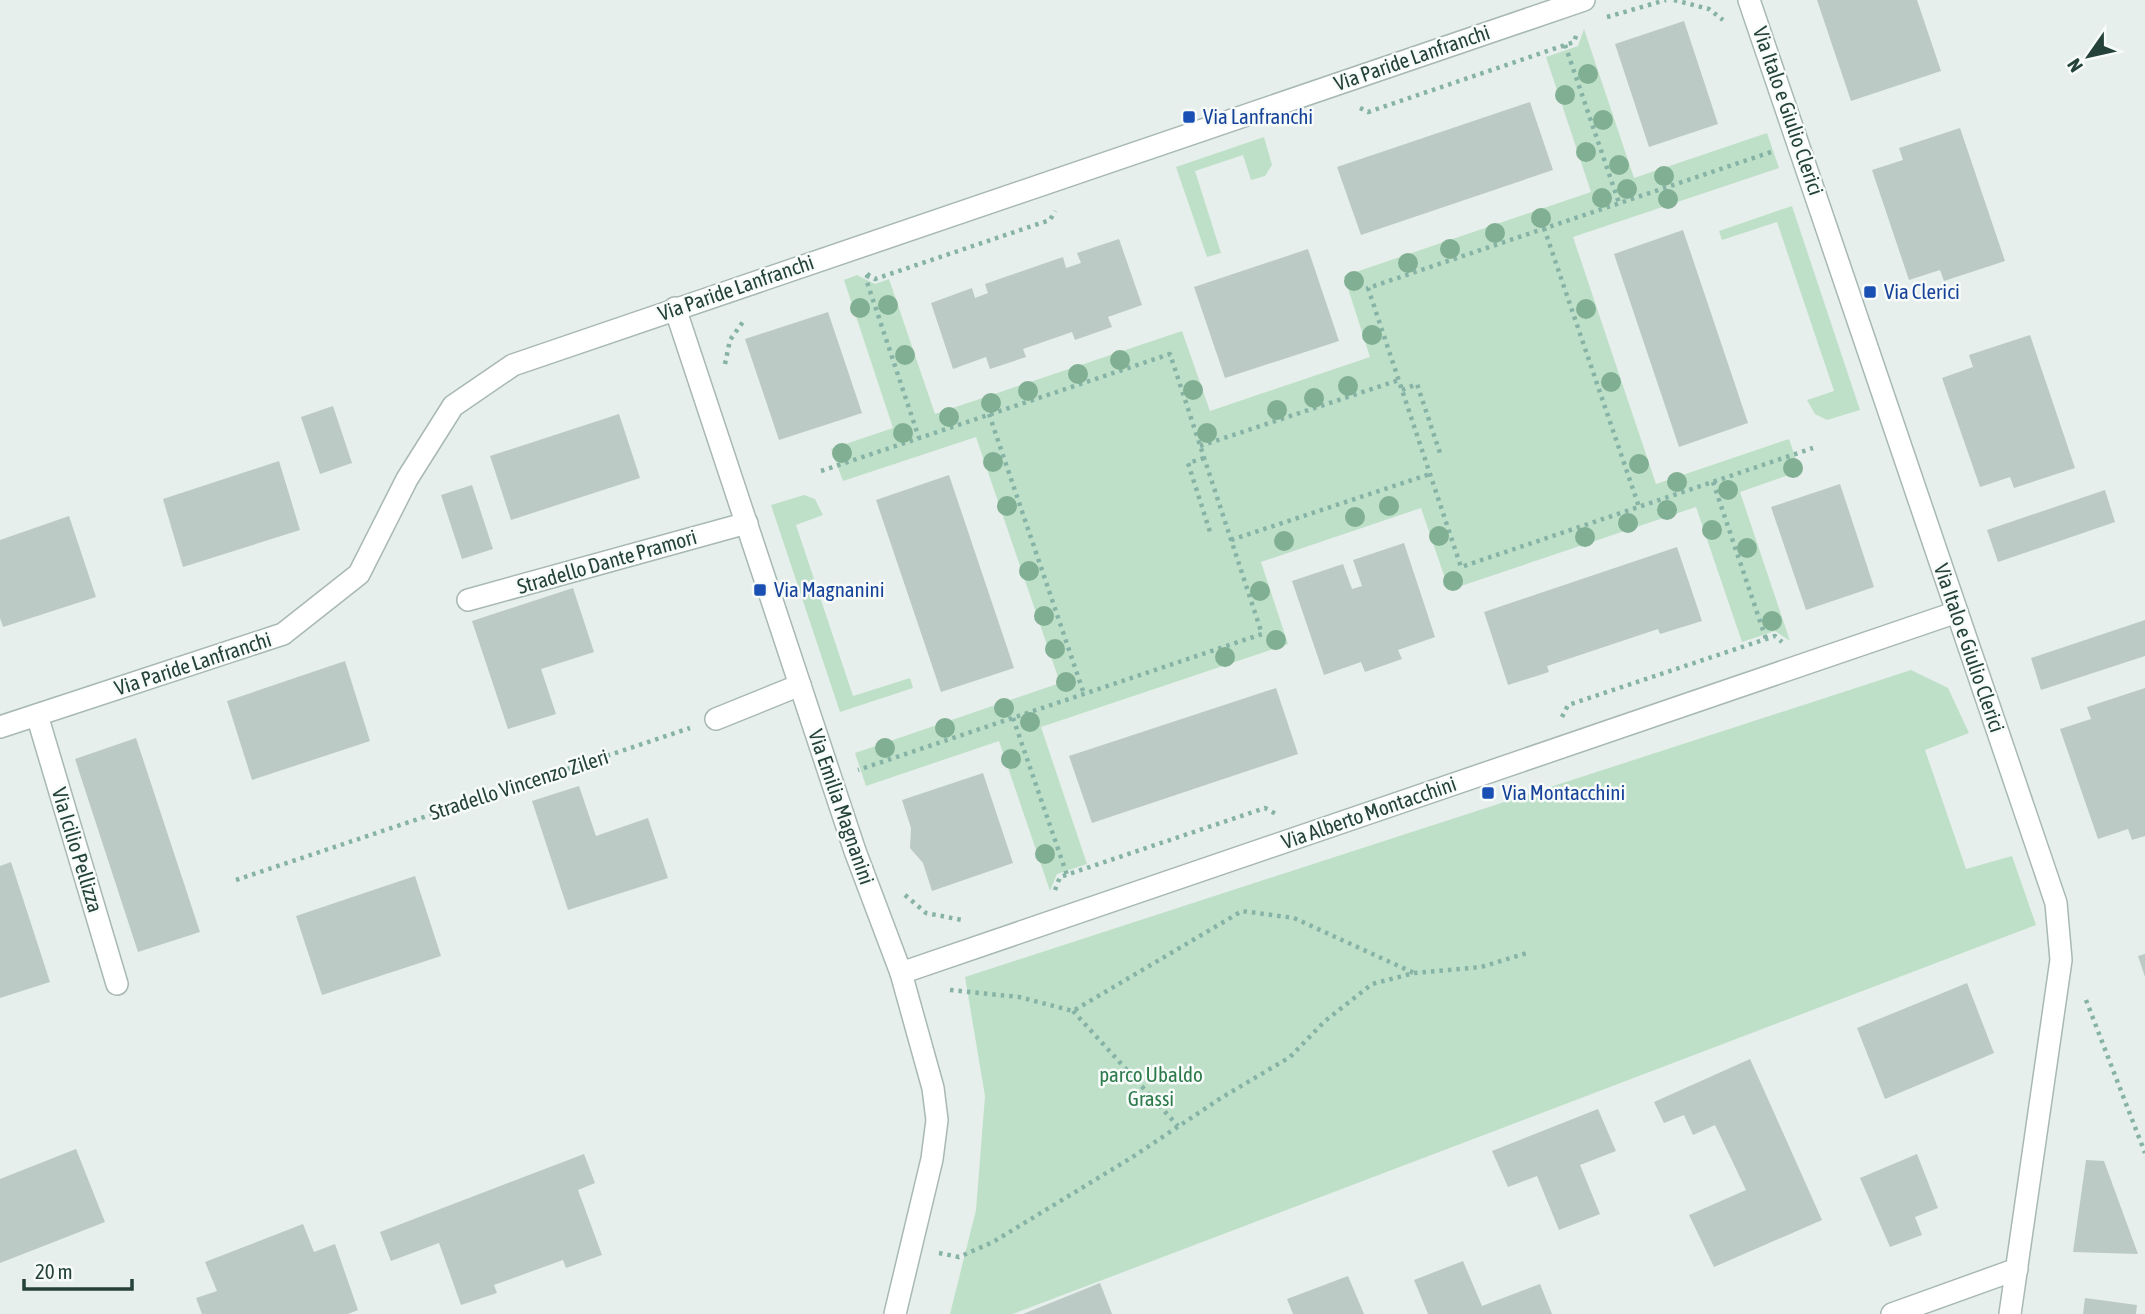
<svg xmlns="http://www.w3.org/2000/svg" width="2145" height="1314" viewBox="0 0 2145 1314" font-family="'Asap Condensed',sans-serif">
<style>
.green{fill:#bfe0c8}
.building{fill:#bbcac4}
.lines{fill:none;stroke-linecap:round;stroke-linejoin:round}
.street-casing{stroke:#a8b8b2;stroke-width:24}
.path{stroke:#86b3a5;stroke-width:4.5;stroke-dasharray:3.5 5;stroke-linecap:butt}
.street{stroke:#fff;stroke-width:21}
.tree{fill:#80af93}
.transit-dot{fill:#1a4fb4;stroke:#f7fbf9;stroke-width:2.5}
.labels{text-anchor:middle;stroke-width:5;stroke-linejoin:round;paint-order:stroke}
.street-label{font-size:21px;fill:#24423a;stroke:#f7fbf9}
.transit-label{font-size:21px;fill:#164399;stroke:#f7fbf9;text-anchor:start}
.park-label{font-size:21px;fill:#2d7a4b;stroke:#f7fbf9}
</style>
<rect width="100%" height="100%" fill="#e6efeb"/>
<g class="green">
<polygon points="1584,29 1634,178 1767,133 1779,168 1573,237 1656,484 1789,439 1800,471 1740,492 1790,641 1775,631 1742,642 1696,507 1449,590 1421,508 1261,562 1288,644 1041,727 1087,864 1057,874 1050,891 999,741 866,786 855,753 1060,683 976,437 843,481 831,449 893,428 844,280 857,275 875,284 889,279 935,414 1182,331 1210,411 1370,357 1344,276 1591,192 1546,57 1578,46"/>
<polygon points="1264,137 1272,165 1265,176 1251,180 1243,155 1195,171 1221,253 1207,257 1176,167"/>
<polygon points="1792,206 1860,410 1827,420 1815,414 1807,400 1834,391 1777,222 1722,240 1719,231"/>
<polygon points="804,495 815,499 823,515 796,525 853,696 910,678 913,688 840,712 771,505"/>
<polygon points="1911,670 1948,688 1969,733 1925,750 1966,869 2012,856 2036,925 1013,1314 950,1314 976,1210 985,1096 965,977"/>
</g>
<g class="building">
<polygon points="1817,0 1917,0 1941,71 1851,101"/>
<polygon points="1684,21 1718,124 1649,147 1615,44"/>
<polygon points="1530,102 1553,170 1361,235 1337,167"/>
<polygon points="1960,128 2005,261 1944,281 1940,270 1909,280 1872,170 1903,160 1899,148"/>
<polygon points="1683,230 1748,423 1679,447 1614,254"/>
<polygon points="1119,239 1142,305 1108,317 1112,327 1075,340 1072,332 1023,349 1026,357 990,369 986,357 953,369 931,303 972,288 975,298 988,293 985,284 1063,257 1066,268 1081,263 1077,253"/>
<polygon points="1308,249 1339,341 1225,378 1194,287"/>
<polygon points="828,312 862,413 779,440 745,339"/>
<polygon points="2030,335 2075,468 2014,488 2010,477 1980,487 1942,378 1973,367 1969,355"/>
<polygon points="333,406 352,463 320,474 301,417"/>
<polygon points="619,414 640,478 511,520 490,456"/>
<polygon points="279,461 300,530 183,567 163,499"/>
<polygon points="949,475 1014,668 941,692 876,500"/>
<polygon points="1840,484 1874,587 1806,610 1771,507"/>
<polygon points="472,485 493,549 462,559 441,495"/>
<polygon points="2105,490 2115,522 1998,562 1987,530"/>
<polygon points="69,516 96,597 3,627 0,618 0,540"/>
<polygon points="1404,543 1435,637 1398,650 1402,659 1365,672 1361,662 1324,675 1292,581 1343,564 1352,589 1362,586 1353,560"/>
<polygon points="1677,547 1702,621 1660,634 1658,629 1547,666 1549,672 1508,685 1484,612"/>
<polygon points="573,588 594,652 541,669 556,714 508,729 472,621"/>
<polygon points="2145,620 2145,656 2041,690 2031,658"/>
<polygon points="345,661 370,741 252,780 227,701"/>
<polygon points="1276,688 1298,754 1092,823 1069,756"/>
<polygon points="2145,688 2145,836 2132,840 2128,829 2098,839 2060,729 2091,719 2087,707"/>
<polygon points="136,738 200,932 138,952 75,759"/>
<polygon points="983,773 1013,863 932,891 923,863 910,848 911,828 902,800"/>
<polygon points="579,786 596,836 648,818 668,878 568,910 532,801"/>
<polygon points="11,862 50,982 0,998 0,866"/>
<polygon points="415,876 441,956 322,995 296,916"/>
<polygon points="2145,954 2145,977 2138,956"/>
<polygon points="1967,983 1994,1053 1885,1099 1857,1028"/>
<polygon points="1750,1059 1822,1220 1714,1267 1689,1215 1746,1190 1715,1125 1693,1135 1684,1115 1664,1123 1654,1102"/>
<polygon points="1598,1109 1616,1151 1580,1165 1600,1214 1559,1230 1537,1176 1508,1187 1492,1151"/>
<polygon points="76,1149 105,1222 0,1263 0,1179"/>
<polygon points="584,1154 595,1183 578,1190 602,1255 566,1268 563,1260 494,1285 497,1293 461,1305 439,1243 391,1261 380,1232"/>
<polygon points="1917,1154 1938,1208 1915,1217 1922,1235 1890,1247 1860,1178"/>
<polygon points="2086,1160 2104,1161 2138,1254 2073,1252"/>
<polygon points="303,1224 314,1252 335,1244 358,1310 348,1314 202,1314 196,1298 217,1291 205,1262"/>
<polygon points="1463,1261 1482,1306 1540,1284 1552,1314 1428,1314 1414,1280"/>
<polygon points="1348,1276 1364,1314 1293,1314 1287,1299"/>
<polygon points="1100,1283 1112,1314 1023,1314"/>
<polygon points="2085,1298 2137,1305 2136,1314 2083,1314"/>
</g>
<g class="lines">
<g class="street-casing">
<g id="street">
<polyline points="1749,0 2056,903 2061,960 2010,1314"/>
<polyline points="675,308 855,851 901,973 933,1088 937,1120 932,1159 895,1314"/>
<polyline points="468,600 747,523"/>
<polyline points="37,715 117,984"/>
<polyline points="716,719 800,685"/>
<polyline points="0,727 283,634 359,574 407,479 453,406 513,365 1584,0"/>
<polyline points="901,973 1957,612"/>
<polyline points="1892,1314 2017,1269"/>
</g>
</g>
<g class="path">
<polyline points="1674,0 1709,9 1723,20"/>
<polyline points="1607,17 1666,0"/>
<polyline points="1565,45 1619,203"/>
<polyline points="1360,108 1368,112 1574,42 1577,33"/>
<polyline points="1771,152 1368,288 1461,567 1813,448"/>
<polyline points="1544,228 1639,507"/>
<polyline points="867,274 875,279 1050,220 1055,211"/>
<polyline points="868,275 866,279 919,438"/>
<polyline points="725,364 730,340 745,319"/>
<polyline points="1402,390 1417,384 1440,453"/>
<polyline points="989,414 1084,694"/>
<polyline points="1200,446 1399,380"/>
<polyline points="1204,458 1188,463 1211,535"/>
<polyline points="821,471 1170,354 1262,634 858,770"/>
<polyline points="1713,482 1766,639"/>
<polyline points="1231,540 1430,474"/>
<polyline points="1562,717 1568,705 1775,636 1782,642"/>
<polyline points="1013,718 1067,875"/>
<polyline points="236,880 690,728"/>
<polyline points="1055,890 1060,877 1265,808 1276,814"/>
<polyline points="905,895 926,913 962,920"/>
<polyline points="950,990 1019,997 1073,1011 1242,911 1294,918 1414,973"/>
<polyline points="2086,1000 2145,1153"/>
<polyline points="1073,1011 1178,1126"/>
<polyline points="939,1253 959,1257 993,1242 1131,1158 1221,1098 1290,1057 1325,1021 1372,984 1414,973 1481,967 1527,953"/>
</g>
<use href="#street" class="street"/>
</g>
<g class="tree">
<circle cx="1588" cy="74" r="10"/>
<circle cx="1565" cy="95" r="10"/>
<circle cx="1603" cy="120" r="10"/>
<circle cx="1586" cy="152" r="10"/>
<circle cx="1619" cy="165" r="10"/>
<circle cx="1664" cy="176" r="10"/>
<circle cx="1627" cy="189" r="10"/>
<circle cx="1602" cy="198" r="10"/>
<circle cx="1668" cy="199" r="10"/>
<circle cx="1541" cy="218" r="10"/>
<circle cx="1495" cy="233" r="10"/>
<circle cx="1450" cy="249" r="10"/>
<circle cx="1408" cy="263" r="10"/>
<circle cx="1354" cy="281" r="10"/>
<circle cx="888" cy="305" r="10"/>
<circle cx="860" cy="308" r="10"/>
<circle cx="1586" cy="309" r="10"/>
<circle cx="1372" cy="335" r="10"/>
<circle cx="905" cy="355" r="10"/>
<circle cx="1120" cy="360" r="10"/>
<circle cx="1078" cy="374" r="10"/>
<circle cx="1611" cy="382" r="10"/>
<circle cx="1348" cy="386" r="10"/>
<circle cx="1193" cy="390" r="10"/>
<circle cx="1028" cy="391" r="10"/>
<circle cx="1314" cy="398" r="10"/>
<circle cx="991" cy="403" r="10"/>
<circle cx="1277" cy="410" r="10"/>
<circle cx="949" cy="417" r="10"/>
<circle cx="903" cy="433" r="10"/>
<circle cx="1207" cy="433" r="10"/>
<circle cx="842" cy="453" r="10"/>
<circle cx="993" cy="462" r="10"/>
<circle cx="1639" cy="464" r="10"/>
<circle cx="1793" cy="468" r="10"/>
<circle cx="1677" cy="482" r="10"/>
<circle cx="1728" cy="490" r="10"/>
<circle cx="1007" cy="506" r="10"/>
<circle cx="1389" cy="506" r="10"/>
<circle cx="1667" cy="510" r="10"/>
<circle cx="1355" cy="517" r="10"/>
<circle cx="1628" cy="523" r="10"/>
<circle cx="1712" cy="530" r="10"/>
<circle cx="1439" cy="536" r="10"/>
<circle cx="1585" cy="537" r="10"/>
<circle cx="1284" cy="541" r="10"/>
<circle cx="1747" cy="548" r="10"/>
<circle cx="1029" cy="571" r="10"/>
<circle cx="1453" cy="581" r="10"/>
<circle cx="1260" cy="591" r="10"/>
<circle cx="1044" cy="616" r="10"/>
<circle cx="1772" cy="621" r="10"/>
<circle cx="1276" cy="640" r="10"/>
<circle cx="1055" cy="649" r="10"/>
<circle cx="1225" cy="657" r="10"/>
<circle cx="1066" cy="682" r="10"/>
<circle cx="1004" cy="708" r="10"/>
<circle cx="1030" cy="722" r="10"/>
<circle cx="945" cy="728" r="10"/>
<circle cx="885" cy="748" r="10"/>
<circle cx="1011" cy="759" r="10"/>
<circle cx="1045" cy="854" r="10"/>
</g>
<g class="transit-dot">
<rect x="1182" y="110" width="14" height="14" rx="3.5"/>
<rect x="1863" y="285" width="14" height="14" rx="3.5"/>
<rect x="753" y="583" width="14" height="14" rx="3.5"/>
<rect x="1481" y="786" width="14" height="14" rx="3.5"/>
</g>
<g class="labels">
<g class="street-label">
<text transform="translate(1412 58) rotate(-19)" y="7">Via Paride Lanfranchi</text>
<text transform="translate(1788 111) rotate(71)" y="7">Via Italo e Giulio Clerici</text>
<text transform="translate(736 288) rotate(-19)" y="7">Via Paride Lanfranchi</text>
<text transform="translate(607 562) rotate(-16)" y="7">Stradello Dante Pramori</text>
<text transform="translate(1969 648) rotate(71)" y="7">Via Italo e Giulio Clerici</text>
<text transform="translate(193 664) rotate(-18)" y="7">Via Paride Lanfranchi</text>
<text transform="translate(519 785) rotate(-18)" y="7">Stradello Vincenzo Zileri</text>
<text transform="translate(841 807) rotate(71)" y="7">Via Emilia Magnanini</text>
<text transform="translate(1369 813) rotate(-19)" y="7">Via Alberto Montacchini</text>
<text transform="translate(77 850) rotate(73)" y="7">Via Icilio Pellizza</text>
</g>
<g class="transit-label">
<text x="1203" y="124">Via Lanfranchi</text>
<text x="1884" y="299">Via Clerici</text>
<text x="774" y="597">Via Magnanini</text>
<text x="1502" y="800">Via Montacchini</text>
</g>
<g class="park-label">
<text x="1151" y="1082">parco Ubaldo<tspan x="1151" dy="24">Grassi</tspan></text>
</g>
</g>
<g transform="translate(2089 56) rotate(236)" stroke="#f7fbf9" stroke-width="5" paint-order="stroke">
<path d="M0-5L12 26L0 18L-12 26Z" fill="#24423a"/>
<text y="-10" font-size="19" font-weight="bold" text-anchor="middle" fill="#24423a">N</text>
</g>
<path d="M24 1279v10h108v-10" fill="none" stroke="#24423a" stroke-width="3.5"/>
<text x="35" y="1279" font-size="21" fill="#24423a" stroke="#f7fbf9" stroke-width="5" paint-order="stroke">20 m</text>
</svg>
